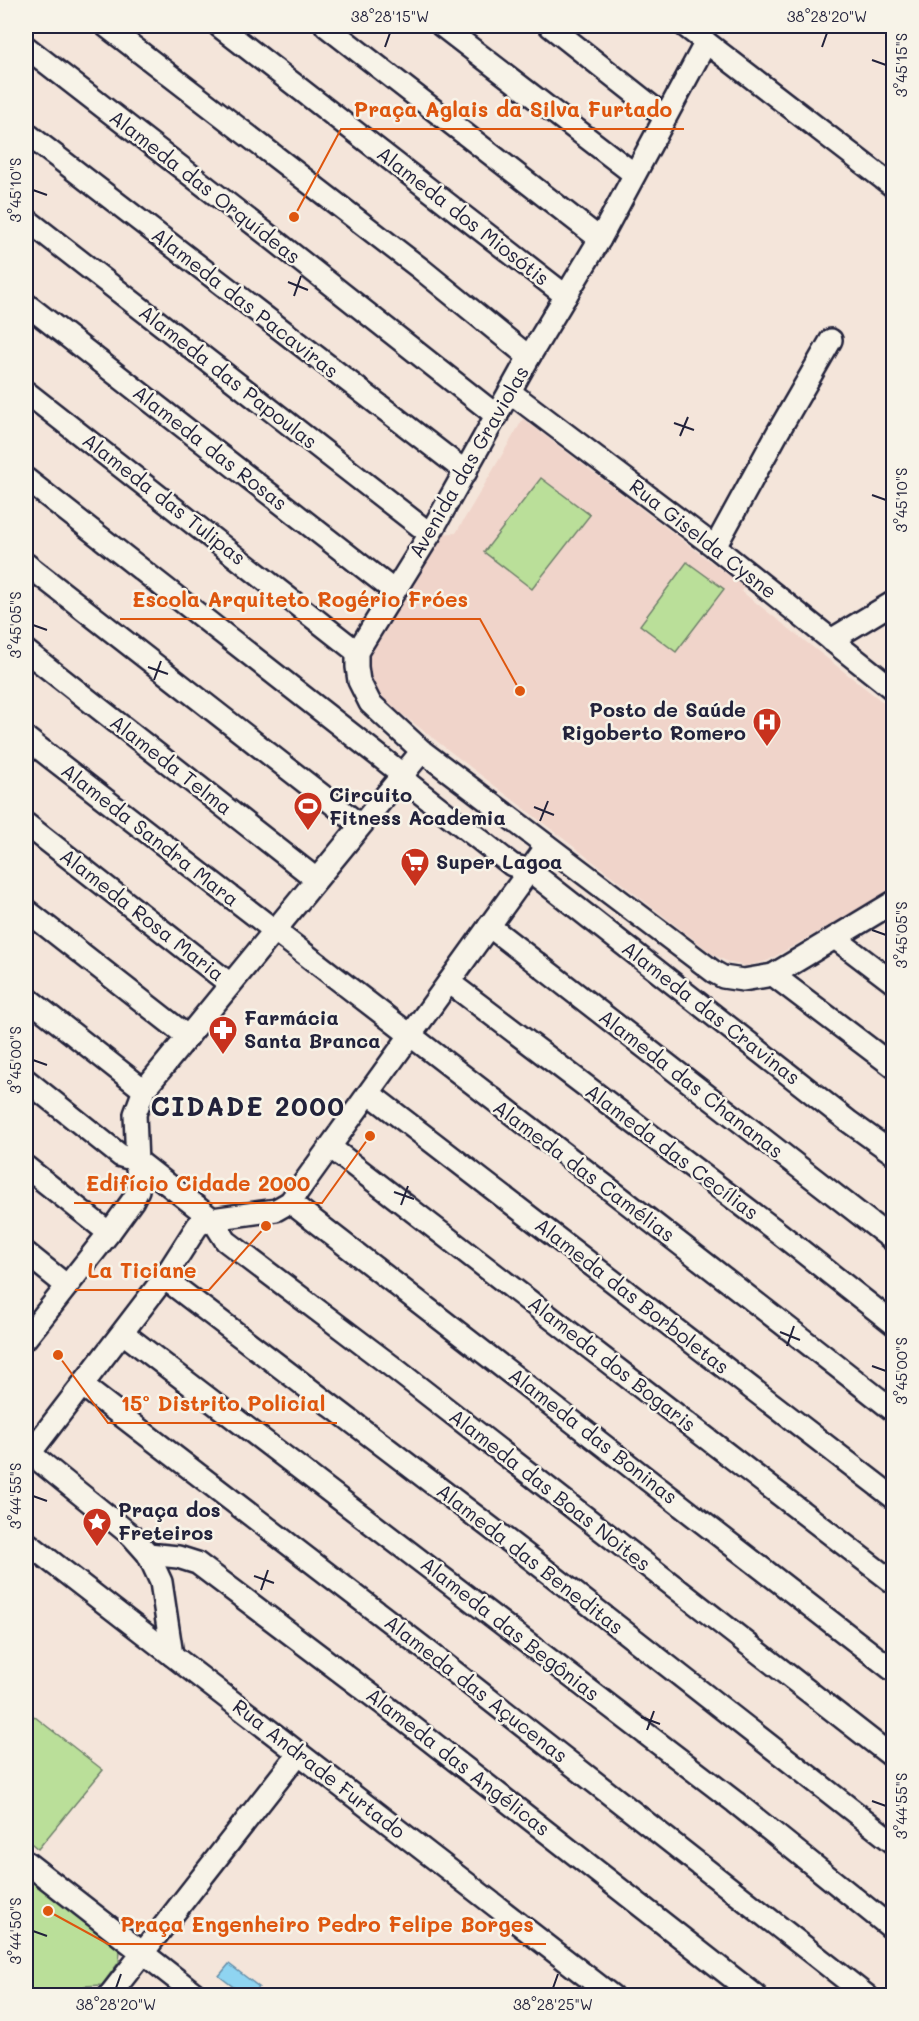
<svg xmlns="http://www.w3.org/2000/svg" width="919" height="2021" viewBox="0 0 919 2021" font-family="Mali,sans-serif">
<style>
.built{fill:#f0d4ca}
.green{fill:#badf99;stroke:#6e806a;stroke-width:1.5}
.water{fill:#8fd4f1;stroke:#638da8;stroke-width:1.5}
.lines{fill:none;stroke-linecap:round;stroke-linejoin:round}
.minor-casing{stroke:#22223b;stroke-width:26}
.minor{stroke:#f7f3e8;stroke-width:21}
.ticks{fill:none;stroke:#22223b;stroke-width:2}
.labels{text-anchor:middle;stroke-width:5;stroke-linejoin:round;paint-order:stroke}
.street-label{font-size:20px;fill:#22223b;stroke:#f7f3e8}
.poi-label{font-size:20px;font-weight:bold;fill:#22223b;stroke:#f7f3e8;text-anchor:start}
.district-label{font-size:26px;font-weight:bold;letter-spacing:1.5px;fill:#22223b;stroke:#f7f3e8}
.leader{fill:none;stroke:#de560e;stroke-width:2}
.callout-dot{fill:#de560e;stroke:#f7f3e8;stroke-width:2}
.callout-label{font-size:21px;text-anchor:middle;font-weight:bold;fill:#de560e;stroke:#f7f3e8;stroke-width:5;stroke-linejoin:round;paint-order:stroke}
.neatline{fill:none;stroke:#22223b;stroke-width:2}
.ticks-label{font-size:15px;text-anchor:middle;fill:#22223b}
</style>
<rect width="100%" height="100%" fill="#f4e5da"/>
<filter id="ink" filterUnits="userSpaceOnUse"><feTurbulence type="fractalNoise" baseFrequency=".0167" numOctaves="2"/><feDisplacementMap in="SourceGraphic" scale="12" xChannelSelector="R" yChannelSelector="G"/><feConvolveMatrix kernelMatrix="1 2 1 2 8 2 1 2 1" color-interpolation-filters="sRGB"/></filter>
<g filter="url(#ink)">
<polygon class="built" points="523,419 744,587 741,591 893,710 893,889 767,961 746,966 730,963 714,955 381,698 372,685 368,671 370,650 437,534 456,533"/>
<g class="green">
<polygon points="541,478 590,515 532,589 484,552"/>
<polygon points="687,562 724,589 676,652 640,625"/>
<polygon points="26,1710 103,1770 38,1849 26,1839"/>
<polygon points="26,1875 120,1951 119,1962 102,1985 85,1986 78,1995 26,1995"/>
</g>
<polygon class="water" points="229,1964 259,1987 252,1995 244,1995 219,1976"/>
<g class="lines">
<g class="minor-casing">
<g id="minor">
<polyline points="106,26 421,269 529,357"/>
<polyline points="219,26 566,296"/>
<polyline points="326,26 600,239"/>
<polyline points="442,26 634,174"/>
<polyline points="550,26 665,117"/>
<polyline points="685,26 894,187"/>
<polyline points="706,42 600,239 529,357 430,534 357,652 357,667 359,681 370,703 422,751 714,972 723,977 743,980 773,975 894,902"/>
<polyline points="26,47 268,235 497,416"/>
<polyline points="26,133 466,472"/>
<polyline points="26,219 430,534"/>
<polyline points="26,304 394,591"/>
<polyline points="26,392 357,652"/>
<polyline points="510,392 715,547 894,690"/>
<polyline points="26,479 402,774 409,784 512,865 529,870 848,1121 894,1154"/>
<polyline points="715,547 778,432 831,340"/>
<polyline points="26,564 360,825"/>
<polyline points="831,640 894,602"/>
<polyline points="26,651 316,879"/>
<path d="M26,738C315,963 606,1184 894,1411"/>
<polyline points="26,824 230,984"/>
<polyline points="26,910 188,1037"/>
<polyline points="489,926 894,1241"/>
<polyline points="835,938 894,983"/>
<polyline points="773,975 894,1067"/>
<polyline points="449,982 779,1233 894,1324"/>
<polyline points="26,997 144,1090"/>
<polyline points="26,1080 121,1156 138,1161 212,1219 226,1241 394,1368 894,1758"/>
<polyline points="370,1094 894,1498"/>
<polyline points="330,1147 894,1583"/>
<polyline points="26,1167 109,1233"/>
<polyline points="290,1202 894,1671"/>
<polyline points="26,1253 67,1286"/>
<polyline points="164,1278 525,1554 894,1843"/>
<polyline points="123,1333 735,1802 894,1930"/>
<polyline points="26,1338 109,1233 133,1200 138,1190 135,1114 144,1090 422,751"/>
<polyline points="83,1386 425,1649 867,1996"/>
<polyline points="26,1450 132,1536 148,1554 161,1582 172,1655"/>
<polyline points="30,1453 164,1278 198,1225 212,1219 276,1210 290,1202 547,846"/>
<polyline points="26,1542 612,1996"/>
<polyline points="148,1554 178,1557 197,1563 382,1703 756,1996"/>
<polyline points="26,1862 198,1996"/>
<polyline points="109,1996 299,1753"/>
</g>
</g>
<use href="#minor" class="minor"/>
</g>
</g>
<path class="ticks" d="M385,47L390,33M822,47L827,33M872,60L886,65M33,190L47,195M288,282L308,290M294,296L301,276M674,423L694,430M680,436L688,417M872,495L886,500M33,625L47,630M148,667L168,674M154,680L161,661M534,807L554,815M540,821L548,801M872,930L886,935M33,1060L47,1065M394,1192L414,1199M401,1205L408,1186M780,1332L800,1340M787,1346L794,1326M872,1366L886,1371M33,1496L47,1501M254,1576L274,1583M261,1590L268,1570M641,1717L660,1724M647,1730L654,1711M872,1801L886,1806M33,1931L47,1936M116,1988L121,1974M553,1988L558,1974"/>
<defs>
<g id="hospital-pin" transform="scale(1.5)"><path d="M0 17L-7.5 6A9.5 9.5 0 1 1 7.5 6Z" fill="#c8321e" stroke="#f7f3e8"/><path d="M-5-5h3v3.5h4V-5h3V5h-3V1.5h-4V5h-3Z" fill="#fff"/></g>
<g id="stadium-pin" transform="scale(1.5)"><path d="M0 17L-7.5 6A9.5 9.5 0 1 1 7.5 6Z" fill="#c8321e" stroke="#f7f3e8"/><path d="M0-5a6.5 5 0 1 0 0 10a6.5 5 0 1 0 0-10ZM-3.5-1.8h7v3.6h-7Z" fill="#fff"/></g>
<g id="supermarket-pin" transform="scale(1.5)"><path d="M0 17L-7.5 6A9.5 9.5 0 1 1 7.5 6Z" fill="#c8321e" stroke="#f7f3e8"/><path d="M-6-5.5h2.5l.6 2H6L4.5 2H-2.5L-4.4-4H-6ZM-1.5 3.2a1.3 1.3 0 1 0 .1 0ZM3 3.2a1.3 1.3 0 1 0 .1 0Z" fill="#fff"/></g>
<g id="pharmacy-pin" transform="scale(1.5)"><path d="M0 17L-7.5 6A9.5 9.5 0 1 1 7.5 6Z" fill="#c8321e" stroke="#f7f3e8"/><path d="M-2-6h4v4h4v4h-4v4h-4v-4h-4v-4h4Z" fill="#fff"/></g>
<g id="sight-pin" transform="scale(1.5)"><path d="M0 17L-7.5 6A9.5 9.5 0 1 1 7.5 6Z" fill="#c8321e" stroke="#f7f3e8"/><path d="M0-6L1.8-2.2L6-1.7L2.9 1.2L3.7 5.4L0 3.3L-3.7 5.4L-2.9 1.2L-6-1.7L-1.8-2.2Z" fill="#fff"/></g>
</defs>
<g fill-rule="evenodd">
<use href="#hospital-pin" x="767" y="722"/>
<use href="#stadium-pin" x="308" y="806"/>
<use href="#supermarket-pin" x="415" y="862"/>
<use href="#pharmacy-pin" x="223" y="1030"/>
<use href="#sight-pin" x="97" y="1522"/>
</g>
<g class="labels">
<g class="street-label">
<text transform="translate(205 187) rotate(38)" y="7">Alameda das Orquídeas</text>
<text transform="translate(463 216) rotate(38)" y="7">Alameda dos Miosótis</text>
<text transform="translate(245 303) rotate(38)" y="7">Alameda das Pacaviras</text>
<text transform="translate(228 377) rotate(38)" y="7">Alameda das Papoulas</text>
<text transform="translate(210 448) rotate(38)" y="7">Alameda das Rosas</text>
<text transform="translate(469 462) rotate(-60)" y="7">Avenida das Graviolas</text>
<text transform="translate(164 499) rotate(38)" y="7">Alameda das Tulipas</text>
<text transform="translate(703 539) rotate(38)" y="7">Rua Giselda Cysne</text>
<text transform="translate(171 765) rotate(38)" y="7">Alameda Telma</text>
<text transform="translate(150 835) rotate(38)" y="7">Alameda Sandra Mara</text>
<text transform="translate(142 915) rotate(38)" y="7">Alameda Rosa Maria</text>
<text transform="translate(711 1013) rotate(38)" y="7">Alameda das Cravinas</text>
<text transform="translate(691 1084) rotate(38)" y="7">Alameda das Chananas</text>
<text transform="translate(672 1152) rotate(37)" y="7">Alameda das Cecílias</text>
<text transform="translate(584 1171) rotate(37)" y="7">Alameda das Camélias</text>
<text transform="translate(632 1296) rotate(38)" y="7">Alameda das Borboletas</text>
<text transform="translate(612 1364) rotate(38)" y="7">Alameda dos Bogaris</text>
<text transform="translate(593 1436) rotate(38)" y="7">Alameda das Boninas</text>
<text transform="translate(550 1490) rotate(38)" y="7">Alameda das Boas Noites</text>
<text transform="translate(530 1559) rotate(38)" y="7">Alameda das Beneditas</text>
<text transform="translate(510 1629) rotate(38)" y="7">Alameda das Begônias</text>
<text transform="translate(476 1689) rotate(38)" y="7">Alameda das Açucenas</text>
<text transform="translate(458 1762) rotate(38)" y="7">Alameda das Angélicas</text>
<text transform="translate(319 1769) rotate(38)" y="7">Rua Andrade Furtado</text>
</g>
<g class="poi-label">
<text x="746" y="717" text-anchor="end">Posto de Saúde<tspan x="746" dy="23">Rigoberto Romero</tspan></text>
<text x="329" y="802">Circuito<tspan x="329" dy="23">Fitness Academia</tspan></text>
<text x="436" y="869">Super Lagoa</text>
<text x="244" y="1025">Farmácia<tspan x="244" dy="23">Santa Branca</tspan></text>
<text x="118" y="1517">Praça dos<tspan x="118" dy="23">Freteiros</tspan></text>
</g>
<g class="district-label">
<text x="248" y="1116">CIDADE 2000</text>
</g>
</g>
<path class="leader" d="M294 217L341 129H684M520 691L480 619H120M370 1136L322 1203H74M266 1226L209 1290H75M58 1355L108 1423H337M48 1911L108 1944H546"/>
<g class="callout-dot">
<circle cx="294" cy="217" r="6"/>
<circle cx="520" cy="691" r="6"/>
<circle cx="370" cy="1136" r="6"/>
<circle cx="266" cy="1226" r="6"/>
<circle cx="58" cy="1355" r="6"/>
<circle cx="48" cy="1911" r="6"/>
</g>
<g class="callout-label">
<text x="513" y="117">Praça Aglais da Silva Furtado</text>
<text x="300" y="607">Escola Arquiteto Rogério Fróes</text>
<text x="198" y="1191">Edifício Cidade 2000</text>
<text x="142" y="1278">La Ticiane</text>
<text x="223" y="1411">15º Distrito Policial</text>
<text x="327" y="1932">Praça Engenheiro Pedro Felipe Borges</text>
</g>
<rect width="919" height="2021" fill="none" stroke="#f7f3e8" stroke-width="66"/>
<rect x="33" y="33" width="853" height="1955" class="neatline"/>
<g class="ticks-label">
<text x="390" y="22">38°28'15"W</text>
<text x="827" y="22">38°28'20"W</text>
<text transform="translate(902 65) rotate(-90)" y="5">3°45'15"S</text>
<text transform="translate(16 190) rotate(-90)" y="5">3°45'10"S</text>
<text transform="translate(902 500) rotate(-90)" y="5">3°45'10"S</text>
<text transform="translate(16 625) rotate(-90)" y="5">3°45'05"S</text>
<text transform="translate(902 935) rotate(-90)" y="5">3°45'05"S</text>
<text transform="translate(16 1060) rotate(-90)" y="5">3°45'00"S</text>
<text transform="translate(902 1371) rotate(-90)" y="5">3°45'00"S</text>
<text transform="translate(16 1496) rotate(-90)" y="5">3°44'55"S</text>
<text transform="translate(902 1806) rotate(-90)" y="5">3°44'55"S</text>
<text transform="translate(16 1931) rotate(-90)" y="5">3°44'50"S</text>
<text x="116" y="2010">38°28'20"W</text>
<text x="553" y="2010">38°28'25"W</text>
</g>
</svg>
